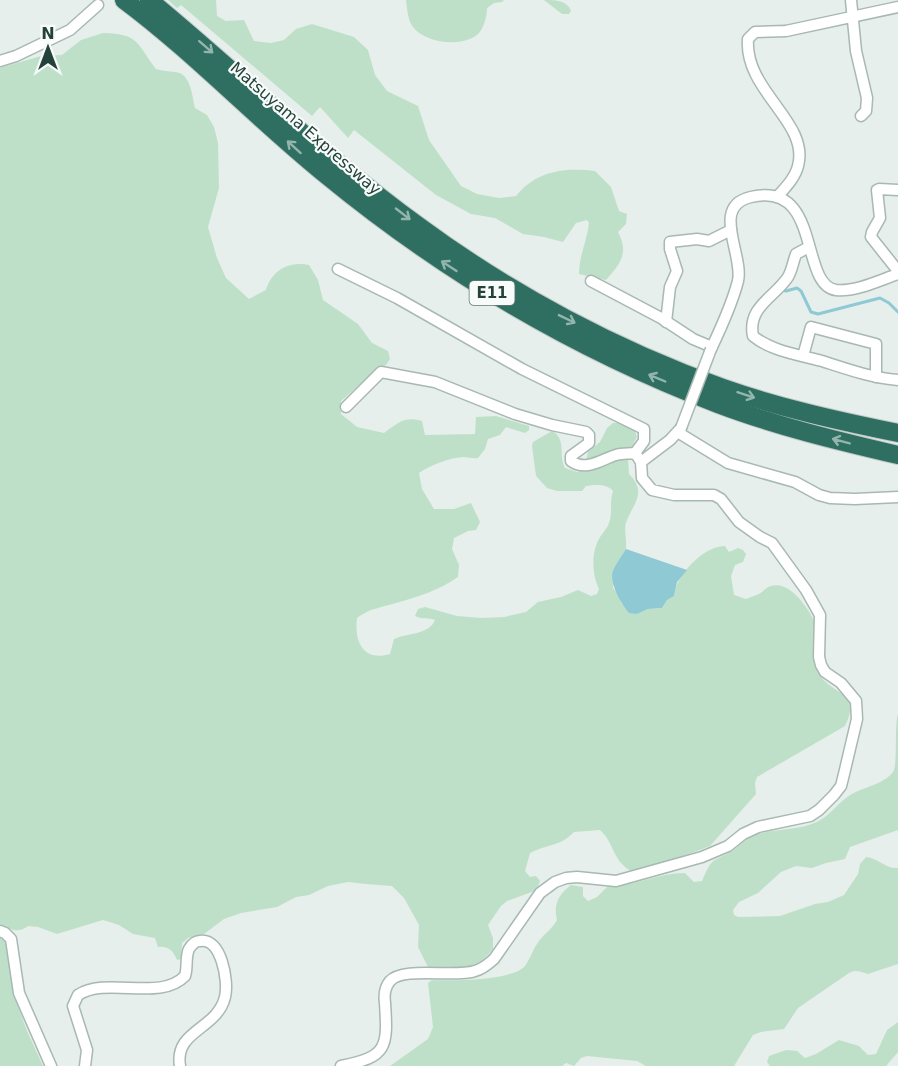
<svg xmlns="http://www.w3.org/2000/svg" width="898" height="1066" viewBox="0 0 898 1066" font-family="'DejaVu Sans',sans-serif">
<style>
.green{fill:#bfe0c8}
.water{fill:#8ec9d4}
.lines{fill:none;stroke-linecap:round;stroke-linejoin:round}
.stream{stroke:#8ec9d4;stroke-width:3}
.street-casing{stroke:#a8b8b2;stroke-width:13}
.highway-casing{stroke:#c2cac8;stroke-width:20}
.street{stroke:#fff;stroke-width:10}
.highway{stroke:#2f6f62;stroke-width:18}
.street-bridge-casing{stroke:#a8b8b2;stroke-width:13;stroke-linecap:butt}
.street-bridge{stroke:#fff;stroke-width:10}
.oneway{stroke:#93b5ae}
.labels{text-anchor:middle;stroke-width:4.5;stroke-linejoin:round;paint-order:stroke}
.shield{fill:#f7fbf9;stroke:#637a73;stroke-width:1.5}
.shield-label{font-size:15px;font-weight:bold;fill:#24423a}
.street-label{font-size:16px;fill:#24423a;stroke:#f7fbf9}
</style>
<rect width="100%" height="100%" fill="#e6efeb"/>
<g class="green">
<path d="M168,0H216L217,16L226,21L244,20L254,41L271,43L284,40L296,29L312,24L354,37L368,50L375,75L387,91L418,106L429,140L461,186L477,194L499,198L516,196C536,171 564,167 595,171L611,187L619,211L627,214L626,224L618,232C629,253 621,263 606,280L579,274C579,256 587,241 589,223L587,220L576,223L563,242L544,237L523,234L495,218L471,214L436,195L354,130L348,138L320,107L312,116L181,5L177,8Z"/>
<path d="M406,0H504L502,2L494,3L487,8C487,16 484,28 478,34C462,48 425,43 413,27C408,21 407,8 406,0Z"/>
<path d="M544,0C555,0 567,0 571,11L569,14H562Z"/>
<path d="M103,33C140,34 136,43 156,69C163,71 168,71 175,72C191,73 192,96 195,108L207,115L214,127L218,143L219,188L208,227L217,258L226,278L249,299L266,290C272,270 289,261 309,265L318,280L323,300L358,324L372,343L388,351L390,359L386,365L376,370L341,401V414L357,427L384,433C398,423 404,416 422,421L425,435L475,434L476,417L496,416L529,426V430L525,433L506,427L500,435L488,439L485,449L478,458C473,459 468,457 463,457C448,458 431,465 419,473L422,489L434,509H454L471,503L480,522L476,530L468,531L454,538L452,549L459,565L458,577C440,590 417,597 396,603C382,607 368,609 357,618C354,641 363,662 390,654L394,639C407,633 429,635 435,620C428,617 423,620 415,616L418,609L425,607L457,616L482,618L504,617L526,612L538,602L561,597L578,590L591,596L597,594L599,589C592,575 591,553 599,539C602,533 607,529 609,523C613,514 609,502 613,491C606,483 595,485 586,486L582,491H557L547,488L536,476L532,446L533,442L552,431C567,439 558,455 565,468L577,472L584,470L588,452L600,442L607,428L613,423H622L634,428L637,437L631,448L628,459L629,474C647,492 634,503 627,520C623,529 627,539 626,548C625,554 619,559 617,565C615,572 614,580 613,588L619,595L622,604L637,614L648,609L662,608L667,600L674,596C675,592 676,586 678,582C687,566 706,546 725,546L729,552L738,548L743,550L746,554L743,562L735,565L731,576L734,595L746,599C750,597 755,596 759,594C764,591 766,587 771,586C791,580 809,610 816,624C814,641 811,659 820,675C833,696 862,691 845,726L757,777L755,783L756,794L710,846C684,856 658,865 631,871C612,860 615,844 600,830L574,832C560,847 547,844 530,853L525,871L530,877L536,876L540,881L537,890L507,901L501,906L488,925L493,938V949C474,973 456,969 428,967L418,947L419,925L404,898L392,886L366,884L348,882L328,886L309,895L296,897L277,907L241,913L224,919L204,934L188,938L182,943L181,959L177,960C173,951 169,946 158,947L155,938L133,934L119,925L103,920L57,934L38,927L28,926C18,934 11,929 0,925V68L41,56L62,55L81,40Z"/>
<path d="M898,714V830L850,847L845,859L826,863L812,868L796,866L781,872L758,893L739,902L733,910L734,915L738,917L780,916L815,904L828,902L844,895L858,874L860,864L866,857C879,858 885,869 898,868V964L868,974C860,972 857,969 849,973L798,1008L784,1029L761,1032L753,1035L734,1066H646L637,1061L587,1056L581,1058L574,1066L566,1063L562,1066H390L428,1039L433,1027L428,983L432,980C451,981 512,981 525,966C530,959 533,949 539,941C545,933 552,929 557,920C553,904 559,894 571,885L583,887V896L588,901L597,897L607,887C634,886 658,873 685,873L694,882L702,881C713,856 711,863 732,851C740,846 746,838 755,835C775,828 797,831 817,822C831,815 839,801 852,794C864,787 884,784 893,772C898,765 894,727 898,714Z"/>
<polygon points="0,936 5,940 8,947 14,995 27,1031 43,1066 0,1066"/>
<polygon points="898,1022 898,1052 886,1066 770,1066 767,1062 769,1056 786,1050 797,1051 805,1058 816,1054 839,1040 859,1046 868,1055 876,1054 887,1030"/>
</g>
<path class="water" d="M626,549L687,570L677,582L674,596L667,600L662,608L648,609L637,614L629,613C621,603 612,588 612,575C613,567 622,556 626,549Z"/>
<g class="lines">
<polyline class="stream" points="782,290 786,291 797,288 801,291 811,312 818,314 880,298 889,303 898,312"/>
<g class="street-casing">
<g id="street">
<polyline points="851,0 856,51 867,98 866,111 861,116"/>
<polyline points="0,61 16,56 70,30 98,5"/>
<polyline points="898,190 879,189 877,190 880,218 872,232 871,237 898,271"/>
<path d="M777,197C785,188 795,178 798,166C810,122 744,91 748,39L755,32L786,31L898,7"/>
<path d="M809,247L796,254C793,262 792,270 788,277C775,297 747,307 753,336C771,351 799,355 822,361C847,369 872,378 898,380"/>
<polyline points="338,269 397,298 522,369 644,429 644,441 635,453"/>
<polyline points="591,281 661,318 693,339 712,347"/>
<polyline points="666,322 670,287 677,271 670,249 670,242 697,239 709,241 731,230"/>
<path d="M711,349C721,328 732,304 738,281C744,255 710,206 751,197C822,180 799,285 836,290C856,292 880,280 898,274"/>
<polyline points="803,356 811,327 876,344 876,377"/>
<path d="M346,407L381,372L435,382L515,414L552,425L586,432L589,435V443L571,456V461C586,472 602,459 616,455C622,453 629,454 635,453"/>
<polyline points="679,433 728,463 795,482 819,495 830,498 855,499 898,497"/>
<polyline points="641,462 670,440 681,428"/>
<polyline points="0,931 5,933 11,939 19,993 51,1066"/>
<path d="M85,1066L87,1050L73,1006L78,995C107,976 160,1002 185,976C188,967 185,957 189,949C192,944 195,941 200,941C221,937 229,981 225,997C217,1030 174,1030 180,1066"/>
<path d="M341,1066C387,1057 388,1048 385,1003C384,996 385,987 390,981C403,966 455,978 475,971C483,969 488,964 494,959L540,893L555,882L566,878L577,877L616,881L702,857L728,846L743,834L758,827L810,816L819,810L834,795L841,786L844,774L857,719L856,701L841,683L825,672L821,665L819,657L820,615L806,590L772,543L760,537L739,522L721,499L714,495H674L652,490L642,478L641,462L635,453"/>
</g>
</g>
<g class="highway-casing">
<g id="highway">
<path d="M124,0C195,53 256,118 325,174C443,271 574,349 718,404C776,426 838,441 898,455"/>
<path d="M149,0C240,75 324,158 420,227C511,294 616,350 723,388C780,408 839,421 898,433"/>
</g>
</g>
<use href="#street" class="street"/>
<use href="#highway" class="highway"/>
<g class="street-bridge-casing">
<polyline id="street-bridge" points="681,428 711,349"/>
</g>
<use href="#street-bridge" class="street-bridge"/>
</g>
<defs><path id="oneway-shaft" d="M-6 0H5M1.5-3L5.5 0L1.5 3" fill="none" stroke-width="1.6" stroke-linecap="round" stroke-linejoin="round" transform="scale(1.5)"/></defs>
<g class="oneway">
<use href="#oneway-shaft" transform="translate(206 47) rotate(41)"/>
<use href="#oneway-shaft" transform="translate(294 147) rotate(-138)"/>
<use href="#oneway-shaft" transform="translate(403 214) rotate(38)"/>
<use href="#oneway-shaft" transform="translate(449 266) rotate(-147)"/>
<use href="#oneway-shaft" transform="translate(567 319) rotate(26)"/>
<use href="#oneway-shaft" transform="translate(657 378) rotate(-157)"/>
<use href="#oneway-shaft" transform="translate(746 395) rotate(18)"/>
<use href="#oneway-shaft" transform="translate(841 441) rotate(-165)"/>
</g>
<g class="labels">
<rect class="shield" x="469.5" y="281" width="45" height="24" rx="4.5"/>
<g class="shield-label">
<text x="492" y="298">E11</text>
</g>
<g class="street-label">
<text transform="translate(306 128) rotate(41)" y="6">Matsuyama Expressway</text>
</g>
</g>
<g transform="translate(48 48)" stroke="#f7fbf9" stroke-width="4.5" paint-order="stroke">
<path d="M0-4.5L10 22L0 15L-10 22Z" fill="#24423a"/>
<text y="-9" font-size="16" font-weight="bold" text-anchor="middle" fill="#24423a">N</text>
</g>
</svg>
